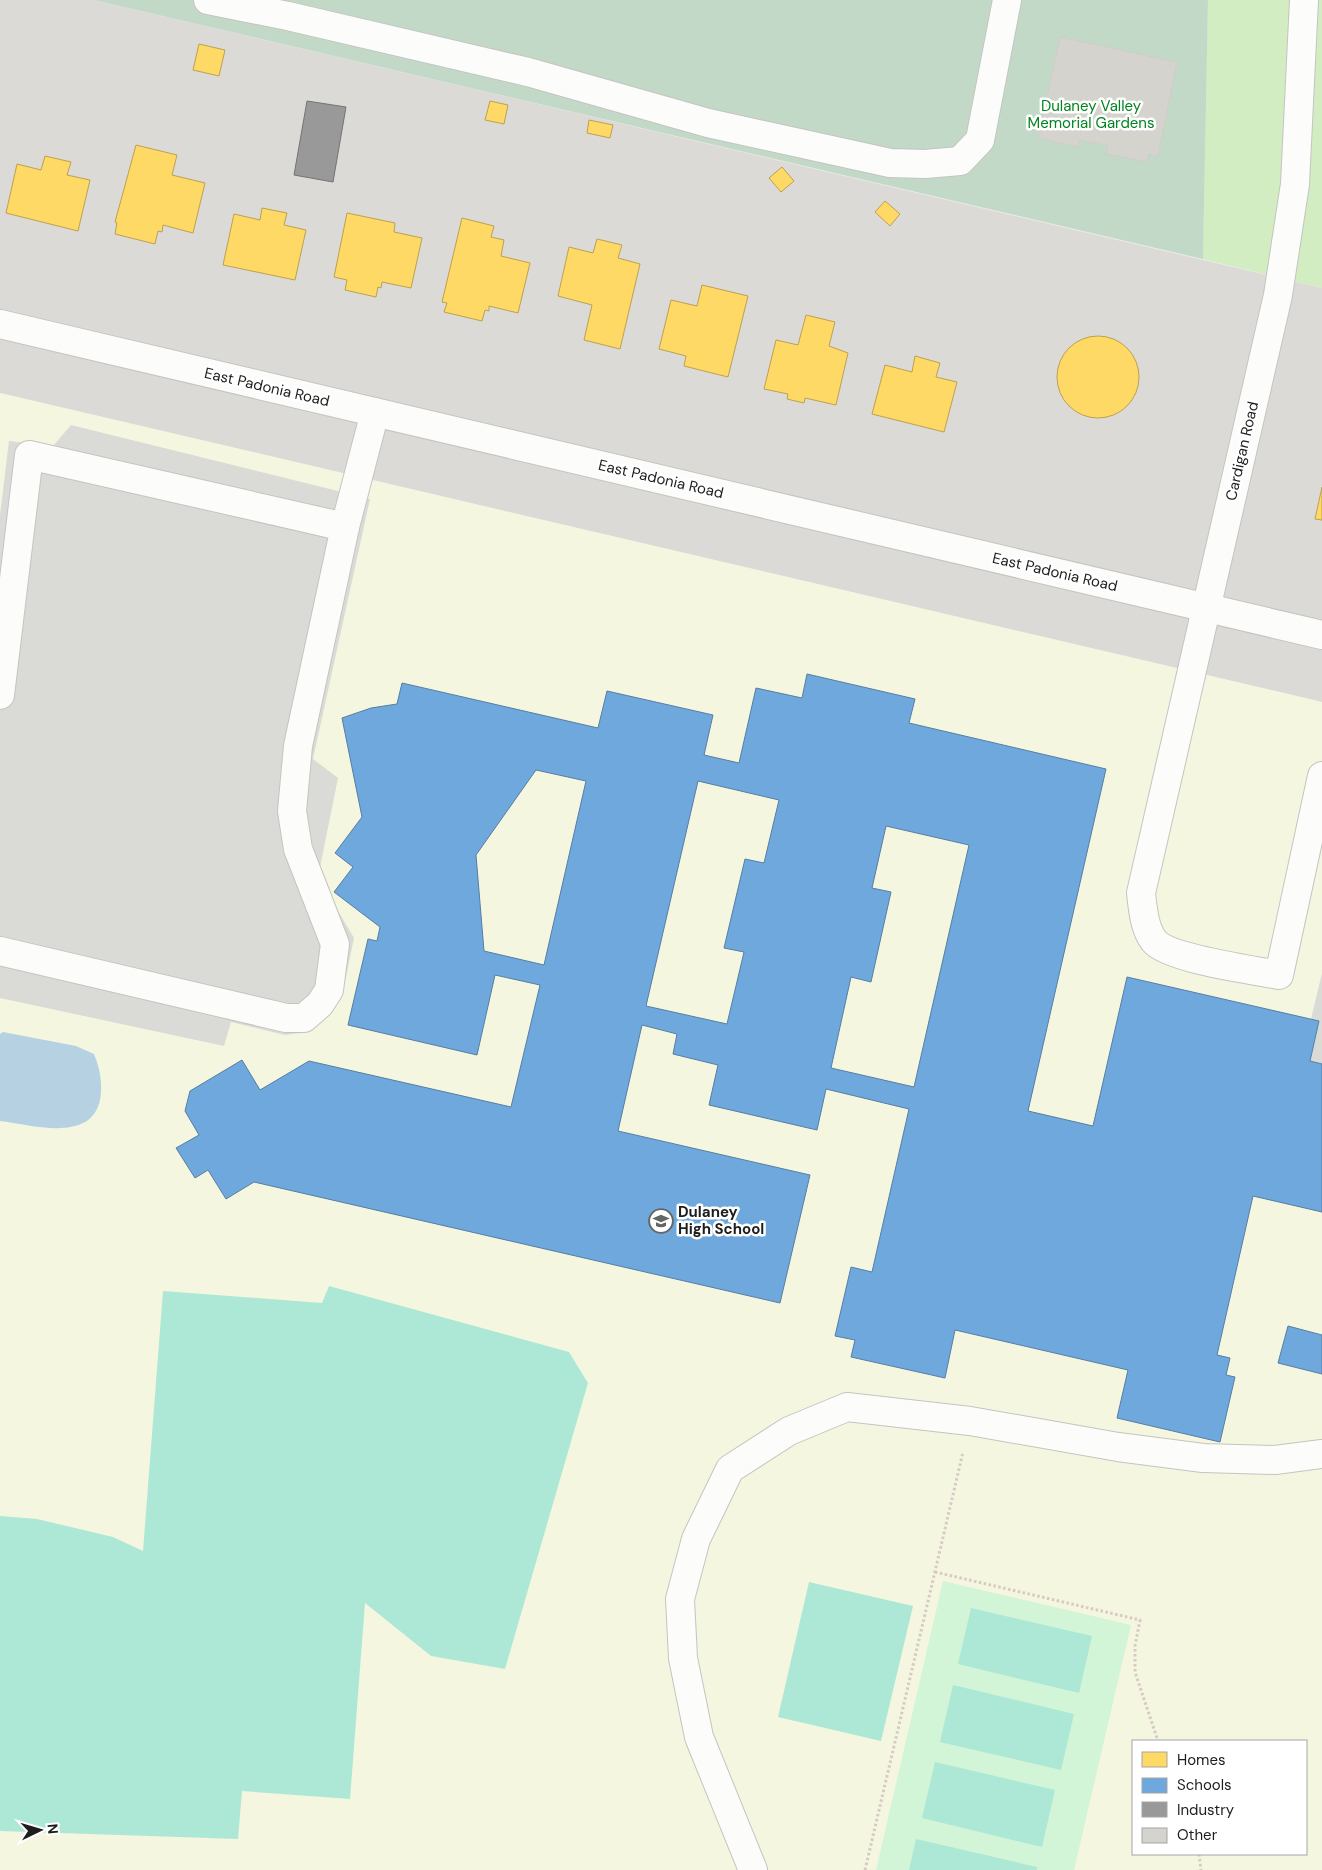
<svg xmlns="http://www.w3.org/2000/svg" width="1322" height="1870" viewBox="0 0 1322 1870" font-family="'DM Sans',sans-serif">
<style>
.residential{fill:#dbdad7}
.education{fill:#f4f6e0;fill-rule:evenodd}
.grass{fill:#d2edc1}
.cemetery{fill:#c3d9c7}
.park{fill:#d1f5d6}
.pitch{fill:#ade8d7}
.parking{fill:#dadad7}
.water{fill:#b6d2e2}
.homes{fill:#ffd966;stroke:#bba150}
.schools{fill:#6fa8dc;stroke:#567ea3;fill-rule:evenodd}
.industry{fill:#999;stroke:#747474}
.building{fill:#d4d3cd;stroke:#cfcdc7}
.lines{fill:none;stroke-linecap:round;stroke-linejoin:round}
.minor-casing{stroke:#c4c4c1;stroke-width:30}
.path{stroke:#d7cac4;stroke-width:3;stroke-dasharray:2.5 2.5;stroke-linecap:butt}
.minor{stroke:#fcfcfb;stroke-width:28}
.labels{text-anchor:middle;stroke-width:5;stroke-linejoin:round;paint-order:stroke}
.park-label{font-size:15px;fill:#038420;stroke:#fff}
.street-label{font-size:15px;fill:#1d1d1d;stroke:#fff}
.poi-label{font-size:15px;font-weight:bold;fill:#1d1d1d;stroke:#fff;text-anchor:start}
</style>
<rect width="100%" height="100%" fill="#ecebe5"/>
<polygon class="residential" points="0,0 94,0 1322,288 1322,702 0,393"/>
<path class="education" d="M0,393L1322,702V1870H0ZM1133,1741H1306V1854H1133Z"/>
<polygon class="grass" points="1208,0 1322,0 1322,288 1203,259"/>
<polygon class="cemetery" points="94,0 1208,0 1203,259"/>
<polygon class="park" points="943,1581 1131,1625 1074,1870 876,1870"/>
<g class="pitch">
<polygon points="329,1286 569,1352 588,1383 505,1669 431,1656 365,1603 350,1799 242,1791 238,1839 0,1831 0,1516 37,1519 113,1537 143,1551 163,1291 322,1303"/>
<polygon points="809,1582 913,1606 881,1741 778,1717"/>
<polygon points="971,1608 1092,1636 1079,1693 958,1664"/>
<polygon points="953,1685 1074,1714 1061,1770 940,1742"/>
<polygon points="935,1762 1055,1790 1042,1847 922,1818"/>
<polygon points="916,1839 1037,1867 1037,1870 909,1870"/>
</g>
<g class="parking">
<polygon points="71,425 370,499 313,759 338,778 318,877 354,938 342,996 332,1011 300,1033 285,1035 231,1022 224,1046 0,998 0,515 9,441 53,446"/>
<polygon points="1322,973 1322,1064 1310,1061 1319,1022 1311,1019"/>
</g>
<path class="water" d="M3,1032L76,1046L94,1054C100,1068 103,1085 100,1100C91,1143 32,1125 0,1121V1034Z"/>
<g class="homes">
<polygon points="199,44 225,50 219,76 193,70"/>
<polygon points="490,101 508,105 504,124 485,120"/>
<polygon points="589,120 613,125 610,138 587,133"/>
<polygon points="136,145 177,155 172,175 205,183 193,233 163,225 162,232 158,231 155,244 115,234 117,223 115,222"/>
<polygon points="45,156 71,162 67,175 90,180 78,231 6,213 17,164 41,170"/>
<polygon points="782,167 794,181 781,192 769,178"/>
<polygon points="885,201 900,214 890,226 875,212"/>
<polygon points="262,208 287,213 284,225 306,230 295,280 223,265 234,214 260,220"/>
<polygon points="347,213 395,223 394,232 422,238 411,288 382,282 381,288 378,287 376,297 345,290 347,280 334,277"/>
<polygon points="462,218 494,226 491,237 504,240 501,256 530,263 518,313 489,306 489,311 485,310 482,321 444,312 447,303 442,302"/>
<polygon points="597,239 622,245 618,258 640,264 620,349 584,340 592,305 558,296 569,247 593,253"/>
<polygon points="702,285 748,296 728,377 684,366 686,356 659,349 671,300 697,306"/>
<polygon points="806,315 835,322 829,346 848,353 836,405 805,398 804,403 787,399 788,394 764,389 776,340 798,345"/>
<circle cx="1098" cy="377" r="41"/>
<polygon points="915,356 940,363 936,377 957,382 944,432 872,414 885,365 912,372"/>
<polygon points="1322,487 1322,520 1315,519"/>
</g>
<g class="schools">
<path d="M807,674L915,699L909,723L1106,769L1028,1111L1093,1126L1127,977L1319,1021L1310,1061L1322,1064V1212L1253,1196L1217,1355L1230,1358L1226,1375L1235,1377L1220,1442L1117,1418L1128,1370L955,1330L945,1378L851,1357L855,1340L835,1336L851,1267L872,1272L909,1109L826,1089L817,1130L709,1105L718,1065L673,1054L677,1034L642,1025L618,1131L810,1175L780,1303L254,1182L226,1199L208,1170L195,1178L176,1148L199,1135L185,1111L190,1091L242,1060L260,1090L309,1061L511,1107L540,985L495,975L477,1055L348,1025L368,939L377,941L380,927L334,892L353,867L335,853L362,817L342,718L371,708L397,704L402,683L598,728L607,691L713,715L704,755L739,763L756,688L802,698ZM536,770L586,781L544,965L484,951L476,855ZM698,781L779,800L764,863L745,859L724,948L744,952L727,1024L646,1006ZM886,826L969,845L914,1087L831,1068L851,977L871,982L891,892L872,888Z"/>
<polygon points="1288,1326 1322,1335 1322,1374 1278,1363"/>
</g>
<polygon class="industry" points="307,101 346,107 333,182 294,175"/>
<polygon class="building" points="1060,37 1177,62 1158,156 1149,154 1147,162 1106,154 1108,146 1080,140 1079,147 1038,138"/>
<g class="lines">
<g class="minor-casing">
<g id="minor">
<polyline points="208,0 288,16 528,72 708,123 890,163 925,164 960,161 980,140 1007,0"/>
<path d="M1304,0L1295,184L1278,295L1141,893C1143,909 1144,928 1154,941C1169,959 1254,970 1279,975L1322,776"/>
<polyline points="0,324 1322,635"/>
<polyline points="0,695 29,455 345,527"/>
<polyline points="0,951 286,1018 304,1018 320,1004 329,990 335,944 298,849 292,811 298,746 345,527 375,412"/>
<polyline points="753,1870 699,1737 683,1658 680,1599 696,1539 730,1469 789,1431 847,1407 970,1421 1118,1447 1203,1458 1275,1460 1322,1454"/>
</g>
</g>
<g class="path">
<polyline points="935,1572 1140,1620 1135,1646 1135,1672 1158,1741"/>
<polyline points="1199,1854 1201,1870"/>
<polyline points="865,1870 963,1452"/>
</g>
<use href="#minor" class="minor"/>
</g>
<defs>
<g id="school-ring" transform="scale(1.25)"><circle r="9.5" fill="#fff" stroke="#656563" stroke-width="1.5"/><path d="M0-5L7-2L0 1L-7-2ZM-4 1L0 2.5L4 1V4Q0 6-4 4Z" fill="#656563"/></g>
</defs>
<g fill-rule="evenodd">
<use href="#school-ring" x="661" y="1221"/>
</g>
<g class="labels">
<g class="park-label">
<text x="1091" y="111">Dulaney Valley<tspan x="1091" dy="17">Memorial Gardens</tspan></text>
</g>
<g class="street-label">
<text transform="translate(267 387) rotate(13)" y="5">East Padonia Road</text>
<text transform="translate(1242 451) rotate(-77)" y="5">Cardigan Road</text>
<text transform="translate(661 479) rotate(13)" y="5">East Padonia Road</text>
<text transform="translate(1055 572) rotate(13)" y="5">East Padonia Road</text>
</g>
<g class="poi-label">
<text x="678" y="1217">Dulaney<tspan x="678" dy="17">High School</tspan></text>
</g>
</g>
<rect x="1132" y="1740" width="175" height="115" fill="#ffffff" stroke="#a5a5a5"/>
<rect x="1142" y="1752" width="25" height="15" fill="#ffd966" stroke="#a5a5a5"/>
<text x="1177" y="1765" font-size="15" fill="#1d1d1d">Homes</text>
<rect x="1142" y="1778" width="25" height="15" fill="#6fa8dc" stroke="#a5a5a5"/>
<text x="1177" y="1790" font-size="15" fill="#1d1d1d">Schools</text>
<rect x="1142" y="1802" width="25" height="15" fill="#999999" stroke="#a5a5a5"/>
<text x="1177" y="1815" font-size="15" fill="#1d1d1d">Industry</text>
<rect x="1142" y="1828" width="25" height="15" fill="#d4d3cd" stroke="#a5a5a5"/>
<text x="1177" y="1840" font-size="15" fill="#1d1d1d">Other</text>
<g transform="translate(40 1830) rotate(85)" stroke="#ffffff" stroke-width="4" paint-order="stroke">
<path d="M0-4L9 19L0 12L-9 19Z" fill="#1d1d1d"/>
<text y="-8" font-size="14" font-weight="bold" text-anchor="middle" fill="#1d1d1d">N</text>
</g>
</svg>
